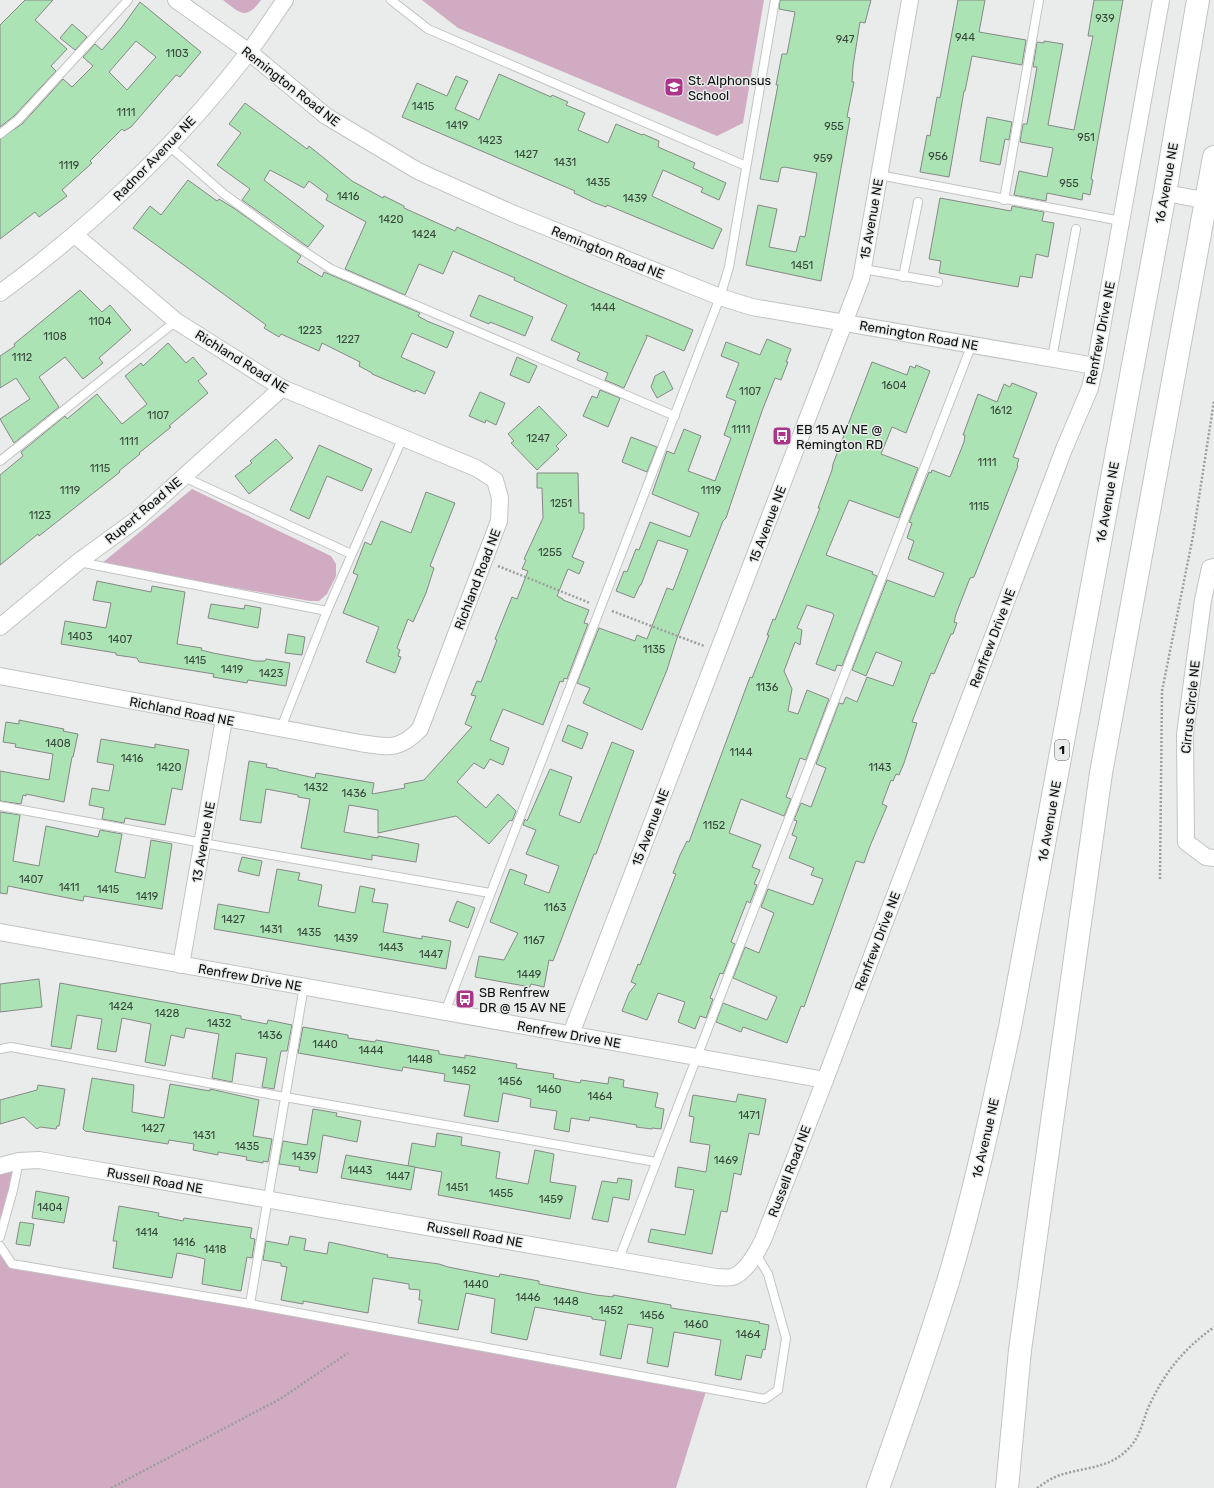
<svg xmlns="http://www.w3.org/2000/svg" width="1214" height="1488" viewBox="0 0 1214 1488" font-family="Rubik,sans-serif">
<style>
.green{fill:#d1abc2}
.building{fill:#ace3b5;stroke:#868886;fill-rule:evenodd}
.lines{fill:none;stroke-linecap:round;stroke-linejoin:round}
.service-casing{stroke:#c1c4c2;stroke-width:10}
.minor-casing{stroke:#c1c4c2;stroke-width:18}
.trunk-casing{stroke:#c1c4c2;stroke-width:24}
.path{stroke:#9c9f9d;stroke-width:2.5;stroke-dasharray:2 2;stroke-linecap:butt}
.service{stroke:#fff;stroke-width:8}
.minor{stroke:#fff;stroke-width:16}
.trunk{stroke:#fff;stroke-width:22}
.labels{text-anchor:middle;stroke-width:3;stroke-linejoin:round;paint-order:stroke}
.number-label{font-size:11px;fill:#364539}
.shield{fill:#e9ecea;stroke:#505251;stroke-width:1}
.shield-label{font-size:12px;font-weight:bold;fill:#0f1010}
.poi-label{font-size:13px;fill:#0f1010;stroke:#e9ecea;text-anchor:start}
.street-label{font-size:13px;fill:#0f1010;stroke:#e9ecea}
</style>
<rect width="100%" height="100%" fill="#e9ecea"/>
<g class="green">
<path d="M223,0H261C246,21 240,13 223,0Z"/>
<polygon points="422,0 764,0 743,123 717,136 458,28"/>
<polygon points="192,489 331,556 336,564 336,576 327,594 319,601 310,601 101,564"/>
<polygon points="19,1161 0,1237 0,1166"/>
<polygon points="0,1246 12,1265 707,1388 676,1488 0,1488"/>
</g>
<g class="building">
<polygon points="25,0 53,0 35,20 67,49 51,66 56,71 14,116 0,127 0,25"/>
<polygon points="780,0 871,0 865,23 860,22 853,66 852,82 854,82 847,117 850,118 821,281 746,265 758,205 777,209 769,247 796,252 800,236 805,237 817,173 784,167 781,168 778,182 760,179 778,85 776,85 782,54 787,54 795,12 779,9"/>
<polygon points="958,0 985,0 979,32 1026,40 1022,65 972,56 965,91 964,91 949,177 920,172 927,135 930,136 937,97 940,98"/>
<polygon points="1094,0 1123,0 1091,179 1093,180 1090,195 1083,193 1082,200 1047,193 1046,201 1014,195 1019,171 1047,177 1053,148 1020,142 1023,124 1027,124 1037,67 1033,67 1037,42 1044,43 1044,41 1063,44 1048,125 1074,130 1093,36 1088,36"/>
<path d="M140,2L201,52L180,77L176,75L131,127L124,131L122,129L90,161L92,163L62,190L67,196L39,217L35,212L0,239V139L22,124L63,79L72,87L93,66L83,57L95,44L102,50L122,27ZM136,41L156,57L127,90L109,72Z"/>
<polygon points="72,24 87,37 75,50 60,38"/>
<polygon points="499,74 551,97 552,95 568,102 566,105 585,113 578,130 608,143 616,124 642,135 643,134 659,141 658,147 695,163 693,168 726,183 719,200 701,192 703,188 663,170 652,196 722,229 713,249 607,205 606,207 595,203 574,193 575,191 402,117 417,83 447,96 456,76 468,81 455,109 479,120"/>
<polygon points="245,103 307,149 309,146 352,181 383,198 384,196 404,206 404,208 455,231 457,227 588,286 693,330 684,351 646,335 647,337 624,388 605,380 608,373 577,360 580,353 551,340 567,305 514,280 515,278 453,251 443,274 419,264 405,295 345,269 366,222 326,200 328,195 309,181 304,188 270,170 264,180 324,226 308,247 242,200 250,189 217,165 241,133 229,124"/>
<polygon points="987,117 1012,122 1009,140 1005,139 1000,165 980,161"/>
<polygon points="188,180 217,201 219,199 235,209 301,256 297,262 322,277 324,272 420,313 418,316 427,321 454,332 447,348 412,333 401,357 435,372 425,394 416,390 415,392 372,374 372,373 359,366 360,362 322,343 319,351 281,334 279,337 264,328 266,325 133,228 150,206 161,215"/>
<polygon points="940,198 1011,211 1012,206 1044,212 1042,221 1054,223 1048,257 1036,254 1032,278 1020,276 1018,287 939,273 941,261 929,259"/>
<polygon points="80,290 102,312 110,305 131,330 99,358 103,363 83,379 65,357 39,377 59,407 14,443 0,419 30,399 16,378 0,388 0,356 15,346 14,344"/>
<polygon points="479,295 533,317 525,336 490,322 489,324 470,316"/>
<polygon points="767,339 791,349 786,362 788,362 781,380 775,378 762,411 726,518 723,521 676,641 667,670 642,730 583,703 590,688 577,683 599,628 635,641 637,635 647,639 667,588 673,590 688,550 658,540 641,585 640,585 634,598 616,591 624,571 627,572 636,549 639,550 650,522 690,537 699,513 652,494 667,451 674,454 684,429 701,436 688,471 715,481 731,438 724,435 736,401 726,397 739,363 721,356 726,342 760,355"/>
<polygon points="168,343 186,363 193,357 207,374 198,381 208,393 169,426 171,427 139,453 140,454 119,471 120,472 39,536 38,534 0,565 0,475 23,456 21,452 65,416 67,419 97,394 122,424 147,404 125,376 141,363 143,366"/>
<polygon points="517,357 537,366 529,383 510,375"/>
<polygon points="872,362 907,375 910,366 915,368 916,365 930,371 906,433 892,427 881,454 918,468 899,518 849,500 826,555 873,572 872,574 877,576 842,666 837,665 835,671 816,664 834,615 832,613 807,605 797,628 802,630 800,645 795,642 784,671 792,689 788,711 798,714 807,690 829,699 806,760 800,758 786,797 791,799 784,816 741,799 729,833 761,845 752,867 760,870 754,884 757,885 750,903 747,901 731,942 735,944 723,974 720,973 710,998 713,999 706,1018 700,1016 695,1029 678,1022 685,1002 658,993 647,1020 622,1011 629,993 636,984 631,982 638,964 640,965 676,874 673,873 680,855 687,841 689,842 750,677 752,678 769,635 767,635 773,619 775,620 820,508 818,508 832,470 833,464"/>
<polygon points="664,371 673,389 657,398 651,387 655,376"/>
<polygon points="1012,383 1037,393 1013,457 1019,459 1017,465 1018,466 974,577 970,578 956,614 954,622 957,623 953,634 951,634 934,674 931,673 912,722 917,723 904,763 899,775 896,774 893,781 891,780 882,804 887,806 870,846 864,863 856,861 804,1007 801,1006 787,1043 743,1027 741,1032 716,1022 723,1003 767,1020 777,997 733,978 745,947 759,953 774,913 761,907 768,889 813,905 823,879 811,875 814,868 789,858 797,837 792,835 797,821 794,820 801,803 811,807 826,768 816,764 839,703 843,704 846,697 857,702 867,677 893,686 902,662 876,652 866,676 852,670 887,580 934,597 944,573 908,559 914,541 907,538 912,523 909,522 929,472 931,473 932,470 950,477 964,442 965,435 963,435 978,394 997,402 1004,384 1010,387"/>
<polygon points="600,390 620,398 608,427 583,416 592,396 597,398"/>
<polygon points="480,392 505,403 496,425 486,420 485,423 469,416"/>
<polygon points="539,406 567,435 556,446 559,449 537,470 511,443 514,441 508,434"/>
<polygon points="631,437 657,447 647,472 622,462"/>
<polygon points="276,439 293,458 249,494 235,476 252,463 250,461"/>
<polygon points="319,445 372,469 362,491 327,476 309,519 290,510"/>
<polygon points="537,473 578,473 579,513 584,513 584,528 572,557 584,562 579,574 568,569 557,596 563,599 563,600 589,610 584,623 588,624 567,679 564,678 563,682 560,681 543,725 503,709 490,740 509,748 503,765 490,759 484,769 474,763 457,782 486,808 498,794 516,811 512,821 510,820 489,844 456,816 378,833 378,810 349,805 344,832 378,838 378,836 419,844 416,862 372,855 372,860 301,848 310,799 298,797 298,795 266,789 261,823 240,820 249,761 267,764 266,767 278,769 278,770 315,778 316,773 374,783 372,794 405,788 404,784 424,780 472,727 465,724 476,696 471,695 477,681 481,682 497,640 495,639 512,597 517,599 528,571 522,569 526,560 524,559 543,518 542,488 537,488"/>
<polygon points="426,492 455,503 430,566 434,568 426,593 413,622 408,619 397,648 400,650 398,656 401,657 395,673 366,662 379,627 343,613 358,575 353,573 365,542 371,545 381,521 411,533"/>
<polygon points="97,581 151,592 152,586 185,592 177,644 202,648 201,650 213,653 256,661 265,661 266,659 290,663 286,686 248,680 247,683 213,677 214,674 139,662 137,658 116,655 116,653 61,644 65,621 106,628 111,603 93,600"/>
<polygon points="211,604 244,609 245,605 261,608 258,628 208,618"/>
<polygon points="288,634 305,637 302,655 285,653"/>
<polygon points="19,720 64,729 63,731 78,734 73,757 72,757 64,802 26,794 26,796 23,795 21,804 0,801 0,771 49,780 53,754 15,747 16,744 3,742 6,722 19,724"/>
<polygon points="568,725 588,733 582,749 562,741"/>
<polygon points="101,739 155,748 155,744 189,750 182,790 172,788 165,825 125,818 124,823 102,819 104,808 89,805 92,788 109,791 114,765 97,762"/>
<polygon points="612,742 634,751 596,854 594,854 553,961 549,960 544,987 531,984 530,987 475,977 479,956 504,960 518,933 490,922 510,869 527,875 524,884 549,893 559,866 526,854 536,830 523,825 525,819 527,821 550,769 572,777 559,815 580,823"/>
<polygon points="0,812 20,815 13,861 39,866 46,826 98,837 100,830 122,834 115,872 145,878 151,840 172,844 162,909 84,896 83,901 8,886 7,894 0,893"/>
<polygon points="242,857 262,861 259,876 238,871"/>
<polygon points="277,869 300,873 298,880 322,885 318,906 355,913 360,886 375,889 372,902 388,904 383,932 422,939 422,936 451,941 446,969 214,929 218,904 269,913"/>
<polygon points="457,901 475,908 468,928 449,921"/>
<polygon points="39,979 42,1007 0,1012 0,984"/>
<polygon points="60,983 241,1016 241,1019 267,1024 268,1020 292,1025 287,1051 281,1051 274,1089 262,1087 267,1058 236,1053 232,1082 212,1078 219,1034 186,1028 184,1038 171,1035 165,1066 145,1062 151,1024 122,1018 116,1052 97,1049 102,1019 77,1015 71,1049 51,1046"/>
<polygon points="303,1027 348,1035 348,1038 375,1042 376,1040 439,1051 439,1054 465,1058 465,1055 517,1064 516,1068 554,1074 553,1078 580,1083 581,1080 608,1084 609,1077 624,1080 623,1087 658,1093 655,1107 664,1109 661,1129 652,1128 652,1129 636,1127 637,1125 590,1117 589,1121 571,1118 569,1132 554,1129 557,1111 530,1107 531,1099 503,1093 498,1122 464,1116 470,1085 444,1081 445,1074 403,1067 402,1071 298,1053"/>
<polygon points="92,1078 134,1085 132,1112 164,1118 170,1084 210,1091 210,1089 259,1100 253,1136 272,1139 268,1162 263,1161 263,1163 246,1160 247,1157 218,1152 218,1155 193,1150 194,1144 169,1140 168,1144 85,1131 83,1129"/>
<polygon points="38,1085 65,1089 59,1126 57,1126 56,1129 40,1127 37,1129 24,1117 0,1124 0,1100 37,1090"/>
<polygon points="738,1094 766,1099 759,1135 749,1133 741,1175 734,1173 727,1212 721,1211 712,1254 648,1242 651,1229 685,1235 694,1190 675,1187 678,1167 706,1172 710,1145 690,1142 694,1117 689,1116 693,1095 736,1102"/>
<polygon points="313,1109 337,1113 336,1116 361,1121 357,1142 323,1135 317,1173 299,1170 300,1167 279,1164 283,1141 307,1145"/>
<polygon points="437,1133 462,1137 461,1145 500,1152 496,1178 528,1184 535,1150 554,1154 550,1182 576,1186 570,1219 438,1195 442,1172 408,1166 412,1143 435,1147"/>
<polygon points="346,1155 415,1167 411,1190 341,1178"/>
<polygon points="618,1178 632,1180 629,1200 613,1197 608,1222 592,1219 602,1181 617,1183"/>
<polygon points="36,1191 69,1197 64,1223 32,1218"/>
<polygon points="119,1206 159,1213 158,1216 183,1221 184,1218 252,1228 250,1238 255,1239 252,1258 247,1257 241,1291 202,1284 205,1259 193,1256 177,1253 172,1278 113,1268 117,1241 113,1241"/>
<polygon points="20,1222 34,1224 30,1246 16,1244"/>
<polygon points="290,1236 306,1239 304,1250 327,1254 329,1242 388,1255 387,1257 439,1264 448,1267 499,1277 500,1274 539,1281 539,1284 596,1295 613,1297 613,1295 671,1305 671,1308 760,1322 759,1323 769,1325 765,1350 763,1349 761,1358 746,1355 741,1380 715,1375 721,1340 674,1332 668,1367 647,1363 653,1328 628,1324 621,1359 600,1355 606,1321 592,1319 592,1317 535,1307 527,1340 491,1333 495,1299 466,1293 458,1330 418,1323 422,1300 419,1300 420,1290 409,1289 409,1284 373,1278 368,1313 303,1301 303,1304 281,1300 287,1267 281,1266 281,1263 263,1260 266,1241 288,1245"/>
</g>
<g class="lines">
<g class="service-casing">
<g id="service">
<polyline points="391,0 428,29 746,166"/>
<polyline points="0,134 18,120 128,0"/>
<polyline points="168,145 224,194 284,238 331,269 675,416"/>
<polyline points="879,175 1121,221"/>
<polyline points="1004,200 1039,0"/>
<polyline points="863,269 938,282"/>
<polyline points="903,277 918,202"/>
<polyline points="1052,358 1076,229"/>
<polyline points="0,461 176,321"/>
<polyline points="184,477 351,554"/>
<polyline points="79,562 327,611"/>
<polyline points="281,728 327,611 403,437"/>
<polyline points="0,806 203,843 490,893"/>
<polyline points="445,1012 720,297 729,267 775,0"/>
<polyline points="0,1049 11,1047 285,1097 656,1162"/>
<polyline points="0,1237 13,1190 19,1161"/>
<polyline points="0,1246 12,1264 250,1304 765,1399 778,1390 786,1338 768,1274 756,1254"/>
<polyline points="619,1259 972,344"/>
<polyline points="250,1304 304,986"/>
</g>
</g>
<g class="minor-casing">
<g id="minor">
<polyline points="176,0 249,52 326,116 418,171 514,214 720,297 752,307 1095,366"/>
<polyline points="1165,193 1214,202"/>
<path d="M0,293C93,225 178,144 248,53C261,36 273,17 285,0"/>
<polyline points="1214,567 1210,568 1203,600 1185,734 1186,842 1206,857 1214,858"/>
<polyline points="0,627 78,562 137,519 282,388"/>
<path d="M0,676L360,743C388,747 399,751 420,729L499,521L500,498L495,480L476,468L282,388L176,321L75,235"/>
<polyline points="0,932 825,1080 1064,449 1090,388 1095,366 1161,0"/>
<polyline points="181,965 224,719"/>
<polyline points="571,1034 861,279 910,0"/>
<path d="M0,1166L19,1161L39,1160L716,1277C721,1277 727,1278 732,1277C746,1273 757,1252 763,1240L825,1080"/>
</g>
</g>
<g class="trunk-casing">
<g id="trunk">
<path d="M878,1488C903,1417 928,1347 950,1275C974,1194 992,1110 1010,1027L1165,193L1198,0"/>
<polyline points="1007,1488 1020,1350 1101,773 1214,157"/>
</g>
</g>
<g class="path">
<polyline points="498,566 590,603"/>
<polyline points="612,611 704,646"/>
<polyline points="1160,879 1162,691 1193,536 1214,401"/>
<polyline points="111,1488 280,1399 348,1353"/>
<path d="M1037,1488C1042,1485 1047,1481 1053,1478C1076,1467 1105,1471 1126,1451C1140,1439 1142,1422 1149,1406C1166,1370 1183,1350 1214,1327"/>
</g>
<use href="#service" class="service"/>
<use href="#minor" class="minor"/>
<use href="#trunk" class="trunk"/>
</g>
<defs>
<g id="school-square" transform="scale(1)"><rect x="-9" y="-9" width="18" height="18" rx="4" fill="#ab3389" stroke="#e9ecea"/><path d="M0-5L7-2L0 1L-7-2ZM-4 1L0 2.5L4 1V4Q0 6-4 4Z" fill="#fff"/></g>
<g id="bus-square" transform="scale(1)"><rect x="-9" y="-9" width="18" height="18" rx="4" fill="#ab3389" stroke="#e9ecea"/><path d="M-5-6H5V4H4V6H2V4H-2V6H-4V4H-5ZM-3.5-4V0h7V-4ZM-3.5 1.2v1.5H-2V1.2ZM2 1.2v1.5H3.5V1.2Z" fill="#fff"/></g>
</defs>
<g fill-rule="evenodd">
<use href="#school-square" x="674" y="87"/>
<use href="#bus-square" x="782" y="436"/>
<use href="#bus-square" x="465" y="999"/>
</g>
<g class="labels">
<g class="number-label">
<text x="1105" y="22">939</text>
<text x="965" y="41">944</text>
<text x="845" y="43">947</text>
<text x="177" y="57">1103</text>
<text x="423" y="110">1415</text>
<text x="126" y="116">1111</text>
<text x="457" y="129">1419</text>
<text x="834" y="130">955</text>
<text x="1086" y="141">951</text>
<text x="490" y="144">1423</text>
<text x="526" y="158">1427</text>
<text x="938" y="160">956</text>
<text x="823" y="162">959</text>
<text x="565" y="166">1431</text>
<text x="69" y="169">1119</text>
<text x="598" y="186">1435</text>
<text x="1069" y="187">955</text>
<text x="348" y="200">1416</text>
<text x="635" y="202">1439</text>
<text x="391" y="223">1420</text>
<text x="424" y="238">1424</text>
<text x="802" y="269">1451</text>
<text x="603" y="311">1444</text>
<text x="100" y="325">1104</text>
<text x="310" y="334">1223</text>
<text x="55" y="340">1108</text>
<text x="348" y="343">1227</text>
<text x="22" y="361">1112</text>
<text x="894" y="389">1604</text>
<text x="750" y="395">1107</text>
<text x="1001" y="414">1612</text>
<text x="158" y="419">1107</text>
<text x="741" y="433">1111</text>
<text x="538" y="442">1247</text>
<text x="129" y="445">1111</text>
<text x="987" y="466">1111</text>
<text x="100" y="472">1115</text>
<text x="70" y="494">1119</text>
<text x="711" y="494">1119</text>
<text x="561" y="507">1251</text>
<text x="979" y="510">1115</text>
<text x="40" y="519">1123</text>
<text x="550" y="556">1255</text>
<text x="80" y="640">1403</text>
<text x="120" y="643">1407</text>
<text x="654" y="653">1135</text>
<text x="195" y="664">1415</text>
<text x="232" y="673">1419</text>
<text x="271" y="677">1423</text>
<text x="767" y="691">1136</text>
<text x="58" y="747">1408</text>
<text x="741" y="756">1144</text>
<text x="132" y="762">1416</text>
<text x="169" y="771">1420</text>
<text x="880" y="771">1143</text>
<text x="316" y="791">1432</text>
<text x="354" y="797">1436</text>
<text x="714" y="829">1152</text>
<text x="31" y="883">1407</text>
<text x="69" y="891">1411</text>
<text x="108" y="893">1415</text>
<text x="147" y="900">1419</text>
<text x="555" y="911">1163</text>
<text x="233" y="923">1427</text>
<text x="271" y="933">1431</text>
<text x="309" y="936">1435</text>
<text x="346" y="942">1439</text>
<text x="534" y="944">1167</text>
<text x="391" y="951">1443</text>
<text x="431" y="958">1447</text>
<text x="529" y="978">1449</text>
<text x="121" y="1010">1424</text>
<text x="167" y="1017">1428</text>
<text x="219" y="1027">1432</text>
<text x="270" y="1039">1436</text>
<text x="325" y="1048">1440</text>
<text x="371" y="1054">1444</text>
<text x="420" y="1063">1448</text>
<text x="464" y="1074">1452</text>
<text x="510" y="1085">1456</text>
<text x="549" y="1093">1460</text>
<text x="600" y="1100">1464</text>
<text x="749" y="1119">1471</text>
<text x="153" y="1132">1427</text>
<text x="204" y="1139">1431</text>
<text x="247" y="1150">1435</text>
<text x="304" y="1160">1439</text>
<text x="726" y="1164">1469</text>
<text x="360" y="1174">1443</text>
<text x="398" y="1180">1447</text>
<text x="457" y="1191">1451</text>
<text x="501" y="1197">1455</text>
<text x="551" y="1203">1459</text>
<text x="50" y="1211">1404</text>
<text x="147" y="1236">1414</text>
<text x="184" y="1246">1416</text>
<text x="215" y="1253">1418</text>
<text x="476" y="1288">1440</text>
<text x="528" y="1301">1446</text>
<text x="566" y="1305">1448</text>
<text x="611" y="1314">1452</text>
<text x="652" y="1319">1456</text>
<text x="696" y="1328">1460</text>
<text x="748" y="1338">1464</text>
</g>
<rect class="shield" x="1055" y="740" width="14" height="20" rx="3"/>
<g class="shield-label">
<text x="1062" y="754">1</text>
</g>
<g class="poi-label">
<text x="688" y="85">St. Alphonsus<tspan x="688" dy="15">School</tspan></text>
<text x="796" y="434">EB 15 AV NE @<tspan x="796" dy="15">Remington RD</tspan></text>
<text x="479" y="997">SB Renfrew<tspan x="479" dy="15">DR @ 15 AV NE</tspan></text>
</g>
<g class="street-label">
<text transform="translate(291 86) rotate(38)" y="5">Remington Road NE</text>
<text transform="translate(154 158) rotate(-46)" y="5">Radnor Avenue NE</text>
<text transform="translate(1166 183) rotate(-80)" y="5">16 Avenue NE</text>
<text transform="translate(871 219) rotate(-80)" y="5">15 Avenue NE</text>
<text transform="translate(608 252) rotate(22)" y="5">Remington Road NE</text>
<text transform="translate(1100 333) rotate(-79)" y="5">Renfrew Drive NE</text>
<text transform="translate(919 335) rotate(10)" y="5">Remington Road NE</text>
<text transform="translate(242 361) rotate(32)" y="5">Richland Road NE</text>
<text transform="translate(1107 502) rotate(-80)" y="5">16 Avenue NE</text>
<text transform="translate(143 510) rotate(-40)" y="5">Rupert Road NE</text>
<text transform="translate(767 524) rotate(-69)" y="5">15 Avenue NE</text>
<text transform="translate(477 579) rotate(-69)" y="5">Richland Road NE</text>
<text transform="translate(992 638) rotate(-69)" y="5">Renfrew Drive NE</text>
<text transform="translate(1190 707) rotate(-84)" y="5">Cirrus Circle NE</text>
<text transform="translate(182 711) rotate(11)" y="5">Richland Road NE</text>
<text transform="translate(1049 821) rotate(-80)" y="5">16 Avenue NE</text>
<text transform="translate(650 827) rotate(-69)" y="5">15 Avenue NE</text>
<text transform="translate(203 842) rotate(-80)" y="5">13 Avenue NE</text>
<text transform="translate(877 941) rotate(-69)" y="5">Renfrew Drive NE</text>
<text transform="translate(250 977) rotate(10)" y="5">Renfrew Drive NE</text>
<text transform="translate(569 1034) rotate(10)" y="5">Renfrew Drive NE</text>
<text transform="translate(985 1138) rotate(-77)" y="5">16 Avenue NE</text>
<text transform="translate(789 1171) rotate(-69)" y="5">Russell Road NE</text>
<text transform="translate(155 1180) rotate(10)" y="5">Russell Road NE</text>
<text transform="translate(475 1234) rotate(10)" y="5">Russell Road NE</text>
</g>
</g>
</svg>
